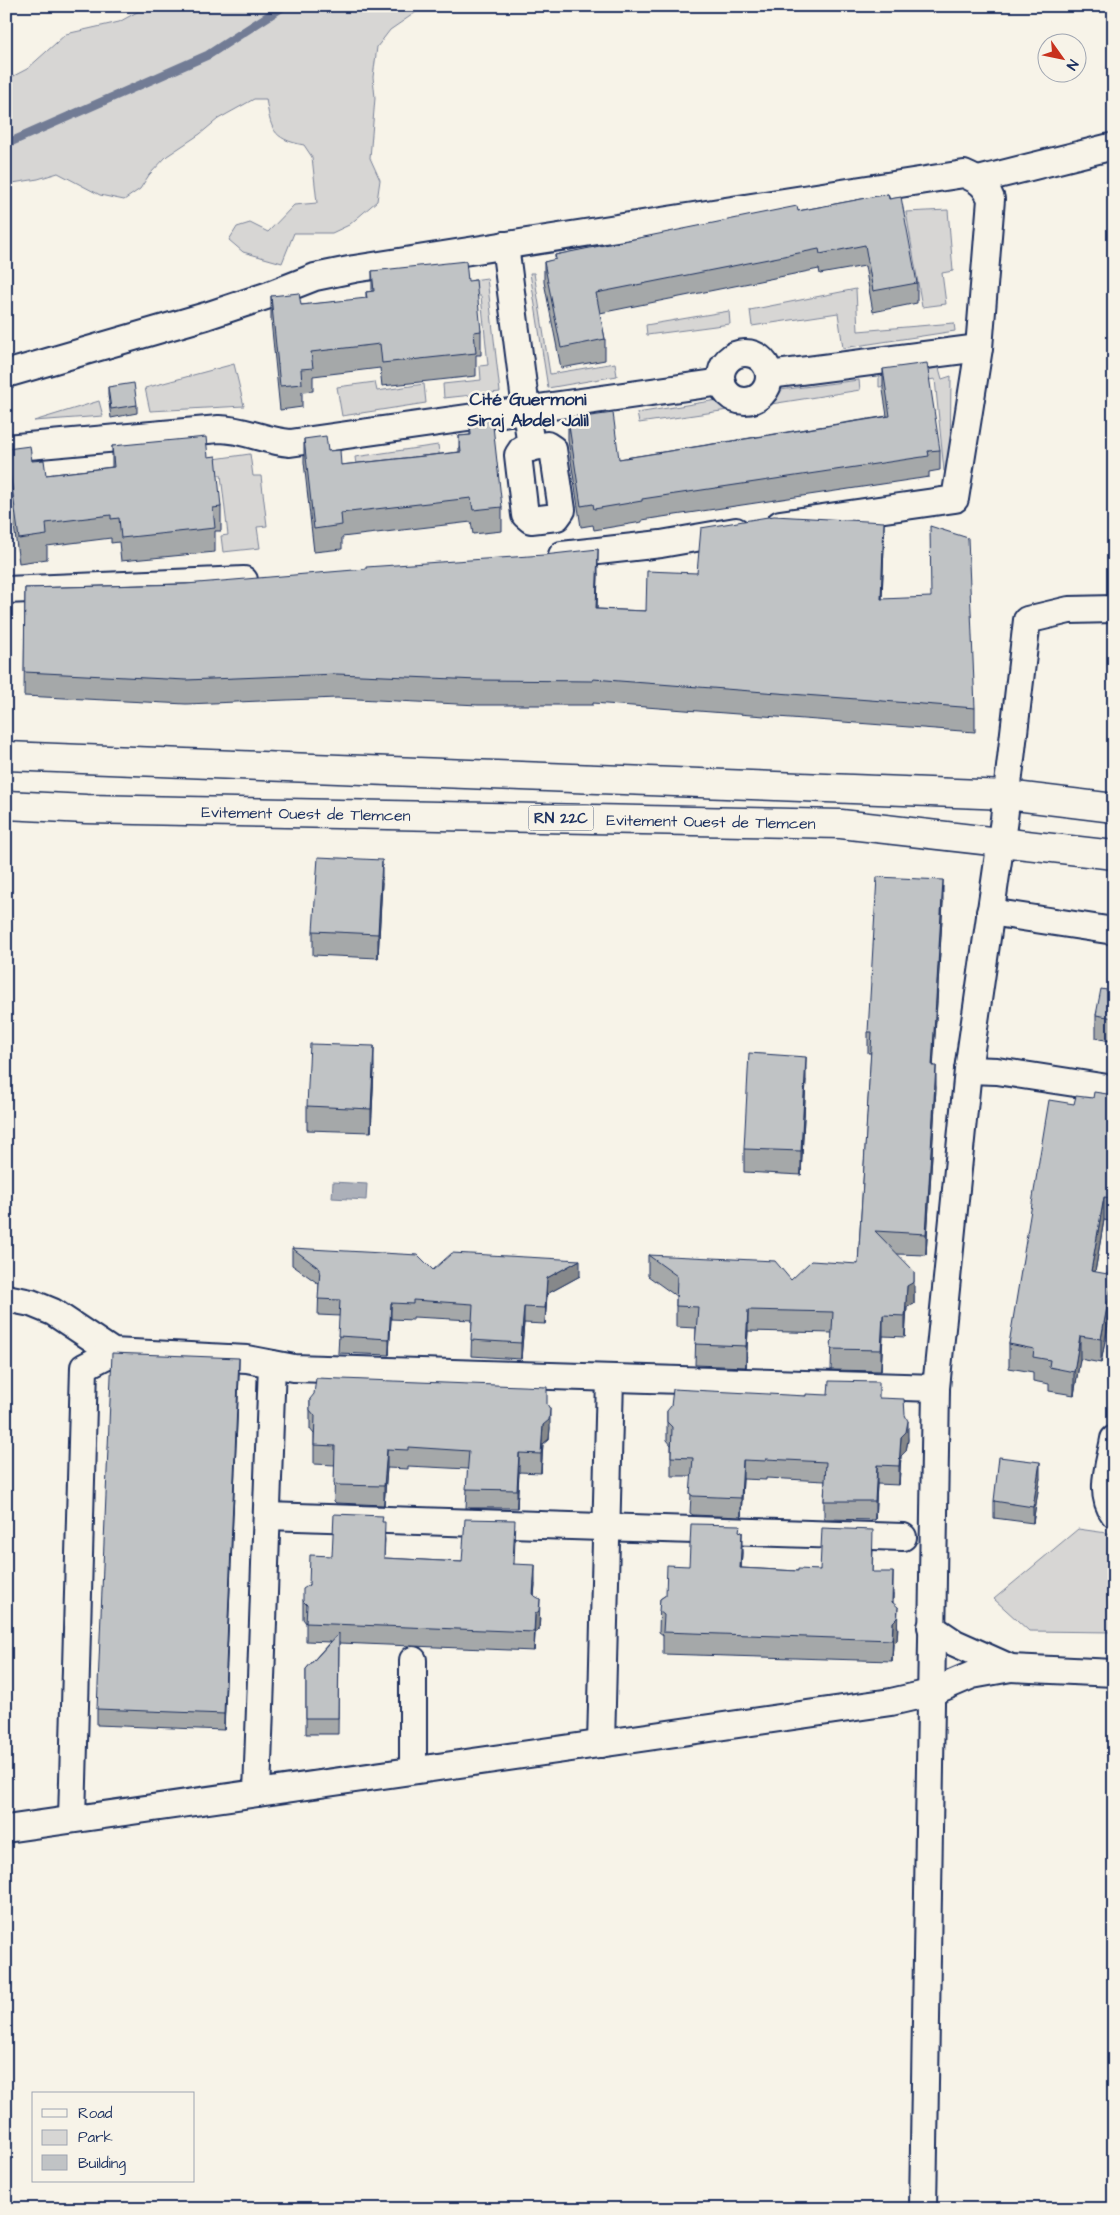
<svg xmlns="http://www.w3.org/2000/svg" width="1120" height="2215" viewBox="0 0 1120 2215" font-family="'Architects Daughter',sans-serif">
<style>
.green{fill:#d7d6d4;stroke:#798299}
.water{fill:#acb0b9;stroke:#727c95}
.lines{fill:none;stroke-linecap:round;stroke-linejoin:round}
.stream{stroke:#727c95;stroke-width:9}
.minor-casing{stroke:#1b2f5e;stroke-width:30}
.trunk-casing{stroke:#1b2f5e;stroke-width:31}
.minor{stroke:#f7f3e8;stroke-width:26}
.trunk{stroke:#f7f3e8;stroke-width:28}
.wall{fill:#a5a8a9;stroke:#1b2f5e}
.shaded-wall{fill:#86888a;stroke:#1b2f5e}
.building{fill:#c0c3c5;stroke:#1b2f5e}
.labels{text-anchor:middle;stroke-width:5;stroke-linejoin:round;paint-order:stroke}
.shield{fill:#f7f3e8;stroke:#5d6a87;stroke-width:1}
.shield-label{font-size:15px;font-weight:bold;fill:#1b2f5e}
.street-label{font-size:16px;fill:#1b2f5e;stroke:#f7f3e8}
.neighbourhood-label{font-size:18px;font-weight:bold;fill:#1b2f5e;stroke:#f7f3e8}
</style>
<rect width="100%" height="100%" fill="#f7f3e8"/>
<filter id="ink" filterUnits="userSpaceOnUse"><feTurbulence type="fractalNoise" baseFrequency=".02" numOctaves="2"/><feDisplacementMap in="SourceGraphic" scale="10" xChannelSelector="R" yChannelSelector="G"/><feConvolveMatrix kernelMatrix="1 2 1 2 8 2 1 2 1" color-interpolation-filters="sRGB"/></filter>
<g filter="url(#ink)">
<g class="green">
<path d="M148,6H425L390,30L377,47L373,77L375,98L370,158L380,180L377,201L349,225L332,233H294L282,263L243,252L229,240L237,227L250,223L268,232L294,205L317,203L312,157L304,145C271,139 271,128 266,99H254L218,119L200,134L167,156L149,175L140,189L124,200L100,195L58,173L38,179L6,184V80L27,69L66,34L119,22Z"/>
<polygon points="948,210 953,271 942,273 946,304 922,307 906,212"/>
<polygon points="530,273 534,273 550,374 615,363 617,376 548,388"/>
<polygon points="487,278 500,392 444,398 443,384 481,380 480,366 488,365 481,296 474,296 473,280"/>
<polygon points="856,289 858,331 954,323 955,331 843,348 838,313 752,326 750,310"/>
<polygon points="729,311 730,324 647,335 646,325"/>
<polygon points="234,364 244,406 150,411 145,388"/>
<polygon points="939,368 942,379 951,376 950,471 944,471 935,379 879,387 879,376"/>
<polygon points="859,380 860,390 771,404 780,390"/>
<polygon points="375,382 377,391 424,384 426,403 342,416 337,387"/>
<polygon points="717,400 728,410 639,423 637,413"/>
<polygon points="99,401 103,416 34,421"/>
<polygon points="438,445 441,468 358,480 355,457"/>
<polygon points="250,454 253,476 261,476 267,526 257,527 260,548 223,552 221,536 228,535 221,475 216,475 214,459"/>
<polygon points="1078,1529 1114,1534 1114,1632 1029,1631 994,1599"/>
</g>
<polygon class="water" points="333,1182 367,1184 366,1200 332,1198"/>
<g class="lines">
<polyline class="stream" points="6,144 208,55 284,6"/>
<g class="minor-casing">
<g id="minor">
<polyline points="978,180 1114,146"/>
<polyline points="505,245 531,448"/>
<circle cx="745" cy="377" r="24"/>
<path d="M6,374L206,316L269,295L315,277L354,269L964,174C978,180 985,184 991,199L979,348L955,499L780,524"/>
<polyline points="769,375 979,348"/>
<polygon points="547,445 553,449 562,510 557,517 531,520 525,515 518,455 522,449"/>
<path d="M6,448L219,429C243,429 265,441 290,443L722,382"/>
<polyline points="562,555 661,544 736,531"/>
<polyline points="6,590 244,580"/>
<polyline points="990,912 1114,931"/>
<polyline points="968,1070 997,1071 1114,1089"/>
<polyline points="6,1298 31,1303 53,1312 113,1352 247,1359 294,1368 936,1388"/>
<path d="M1114,1439C1110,1463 1098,1493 1114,1514"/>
<polyline points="267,1516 903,1537"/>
<polyline points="931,1627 955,1643 1011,1668 1114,1673"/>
<polyline points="601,1744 610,1378"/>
<polyline points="413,1770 413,1660"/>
<polyline points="257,1793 272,1364"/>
<polyline points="72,1819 84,1367 113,1352"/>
<polyline points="6,1829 891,1702 930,1693 972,1675 1011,1668"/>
<polyline points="923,2209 936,1388 968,1070 1004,819 1027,620 1069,610 1114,609"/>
</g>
</g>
<g class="trunk-casing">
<g id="trunk">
<polyline points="6,756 1007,795 1114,808"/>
<polyline points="6,805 86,809 841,824 1114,855"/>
</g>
</g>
<use href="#minor" class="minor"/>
<use href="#trunk" class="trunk"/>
</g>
<g class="wall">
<polygon points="888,194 917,283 917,303 873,312 865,266 820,274 819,269 600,313 605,339 605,360 561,368 544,282 544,262 555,260 555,255 798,211"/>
<polygon points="372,271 468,281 481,331 481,355 476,355 476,376 382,386 380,368 313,376 313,391 302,392 302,407 280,410 271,320 271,296 301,305 366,299 366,292 372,291"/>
<polygon points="883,369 940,450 940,470 929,472 929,477 642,520 642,522 594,530 593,525 581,527 568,440 568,419 619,459 887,416 883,390"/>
<polygon points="108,387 137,405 137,413 111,418 108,395"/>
<polygon points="470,420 502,507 502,531 473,534 471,522 342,537 342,549 314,552 304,462 304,439 328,451 341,465 459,452 459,436 470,435"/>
<polygon points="112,446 208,457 221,507 221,531 215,531 215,552 121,561 119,542 111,543 111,538 47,546 47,559 19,563 7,473 7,449 32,461 46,475 112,467"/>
<polygon points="884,546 882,599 975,708 975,732 593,703 593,705 478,705 337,698 186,704 24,696 25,588 598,573 597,609 646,611 697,573"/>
<polygon points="382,883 378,958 313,955 313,931"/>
<polygon points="943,902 933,1066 936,1088 926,1255 897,1254 914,1292 914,1304 907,1307 905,1337 883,1336 881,1371 831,1370 832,1333 748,1331 746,1367 695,1365 696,1328 676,1327 676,1296 648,1276 648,1255 791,1280 858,1264 871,1053 868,1053 868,1032"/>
<polygon points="1114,974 1114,1042 1096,1038 1096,1015 1107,990"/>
<polygon points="374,1070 371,1132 307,1130 307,1106"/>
<polygon points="806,1080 801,1175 744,1172 744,1149"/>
<polygon points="1114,1095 1114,1222 1104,1220 1095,1272 1113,1298 1101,1363 1080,1359 1074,1395 1049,1391 1049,1384 1033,1381 1033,1372 1009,1368 1009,1344 1074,1104 1093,1098"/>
<polygon points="292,1248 433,1270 580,1276 547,1294 545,1324 524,1323 521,1359 471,1356 472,1320 413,1317 413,1320 391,1319 389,1355 338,1353 340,1316 318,1315 319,1284 292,1265"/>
<polygon points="239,1375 224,1730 97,1725 97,1709"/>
<polygon points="806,1396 879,1398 905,1415 908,1440 906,1451 901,1456 899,1485 877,1484 875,1520 824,1519 824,1501 825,1481 766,1478 766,1480 743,1479 741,1517 693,1515 690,1513 692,1476 671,1476 671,1445 667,1440 667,1411"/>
<polygon points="310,1399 547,1404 550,1428 549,1439 543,1444 541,1473 519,1472 517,1508 466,1508 468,1469 408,1466 408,1469 387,1468 384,1505 336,1503 334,1501 335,1465 314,1464 314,1434 310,1429"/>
<polygon points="1040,1478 1033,1523 994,1518 994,1501"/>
<polygon points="383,1522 385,1540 384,1558 462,1562 515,1539 514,1564 535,1584 534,1595 540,1618 539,1630 535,1633 534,1651 339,1643 338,1734 306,1734 306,1669 330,1642 306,1641 306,1623 303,1619 303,1601 309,1585 332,1556"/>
<polygon points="740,1531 742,1553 741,1568 798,1571 820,1570 873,1551 872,1572 893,1594 893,1603 898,1628 897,1640 893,1644 892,1661 663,1654 663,1635 659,1632 660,1599 666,1595 689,1566"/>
</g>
<g class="shaded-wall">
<polygon points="884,522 884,546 881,623 881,599"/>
<polygon points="598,549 598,573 596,633 596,609"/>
<polygon points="382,860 382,883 378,958 378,934"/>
<polygon points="943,880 943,902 932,1087 932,1066"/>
<polygon points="374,1046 374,1070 371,1132 371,1109"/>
<polygon points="806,1057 806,1080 801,1175 801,1151"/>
<polygon points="936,1066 936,1088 926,1255 926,1234"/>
<polygon points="1104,1197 1104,1220 1091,1295 1091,1271"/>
<polygon points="580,1260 580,1276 547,1294 545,1324 547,1278"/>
<polygon points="914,1271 914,1304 907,1307 905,1337 905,1316 907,1286"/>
<polygon points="1113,1275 1113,1298 1101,1363 1101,1339"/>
<polygon points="391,1303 391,1319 389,1355 389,1339"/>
<polygon points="524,1307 524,1323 521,1359 521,1343"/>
<polygon points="748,1310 748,1331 746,1367 746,1346"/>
<polygon points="883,1315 883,1336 881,1371 881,1350"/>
<polygon points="1080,1336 1080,1359 1074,1395 1074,1372"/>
<polygon points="239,1358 239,1375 224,1730 224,1714"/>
<polygon points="550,1409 550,1428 549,1439 543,1444 541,1473 541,1454 543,1425"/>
<polygon points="908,1421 908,1440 906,1451 901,1456 899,1485 899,1466 901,1437"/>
<polygon points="387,1449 387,1468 384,1505 384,1486"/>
<polygon points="519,1453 519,1472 517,1508 517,1490"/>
<polygon points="743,1460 743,1479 741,1517 741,1498"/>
<polygon points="1040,1462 1040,1478 1033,1523 1033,1507"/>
<polygon points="877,1465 877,1484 875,1520 875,1501"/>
<polygon points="742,1532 742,1553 740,1589 740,1568"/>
<polygon points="535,1565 535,1584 533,1613 533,1595"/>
<polygon points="893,1572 893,1594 892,1624 892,1602"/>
<polygon points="540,1599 539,1630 535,1633 534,1651 535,1614"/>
<polygon points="898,1607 897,1640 893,1644 892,1661 893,1622"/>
</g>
<g class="building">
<polygon points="888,194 889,199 901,197 917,283 873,291 865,245 820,254 819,249 596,293 605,339 561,348 544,262 556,259 555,255 797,206 798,211"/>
<polygon points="466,261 468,281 476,280 481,331 474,332 476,353 382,363 380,344 311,352 313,368 301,369 302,384 280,386 271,296 299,293 301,305 367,298 366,292 374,291 372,271"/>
<polygon points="927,363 940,450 928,451 929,456 642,499 642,501 594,509 593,504 581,506 568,419 613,413 619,459 714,444 890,416 883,369"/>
<polygon points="134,383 137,405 111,409 108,387"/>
<polygon points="492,417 502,507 473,510 471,498 341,513 342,525 314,529 304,439 326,436 328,451 340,450 341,465 461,452 459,436 471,435 470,420"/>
<polygon points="206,437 208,457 216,456 221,507 213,508 215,528 121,538 119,518 111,519 111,515 46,523 47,535 19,539 7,449 30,446 32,461 44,460 46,475 114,467 112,446"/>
<polygon points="774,516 884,522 881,599 931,597 930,526 968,538 975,708 593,679 593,681 478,680 337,674 186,680 24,672 25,588 186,584 366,569 366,567 544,555 598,549 596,609 646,611 647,571 697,573 701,528"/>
<polygon points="318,857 382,860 378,934 313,931"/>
<polygon points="877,877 943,880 932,1066 936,1066 926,1234 875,1231 914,1271 914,1282 907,1286 905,1316 883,1315 881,1350 831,1349 833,1312 748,1310 746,1346 695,1344 698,1307 676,1306 677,1276 648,1255 775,1261 791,1280 811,1261 858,1264 872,1032 868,1032"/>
<polygon points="1111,973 1114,974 1114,1018 1096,1015 1101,989 1107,990"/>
<polygon points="310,1044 374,1046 371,1109 307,1106"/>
<polygon points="749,1053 806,1057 801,1151 744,1149"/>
<polygon points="1094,1092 1114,1095 1114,1198 1104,1197 1091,1271 1113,1275 1101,1339 1080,1336 1074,1372 1049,1367 1050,1360 1033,1357 1034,1349 1009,1344 1049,1100 1074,1104 1076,1096 1093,1098"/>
<polygon points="292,1248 418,1255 433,1270 452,1253 580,1260 547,1278 545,1308 524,1307 521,1343 471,1340 473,1304 413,1300 413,1304 391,1303 389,1339 338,1336 340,1300 318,1299 320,1269"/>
<polygon points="112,1353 239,1358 224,1714 97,1709"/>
<polygon points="316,1378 547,1387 547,1404 550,1409 549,1420 543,1425 541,1454 519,1453 517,1490 466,1489 469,1451 408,1447 408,1450 387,1449 384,1486 336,1485 334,1483 335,1446 314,1445 315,1416 310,1410 310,1399 314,1394"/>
<polygon points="829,1381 879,1382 879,1398 904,1399 905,1415 908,1421 906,1432 901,1437 899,1466 877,1465 875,1501 824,1501 826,1462 766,1459 766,1461 743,1460 741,1498 693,1496 690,1494 693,1458 671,1457 672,1427 667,1422 667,1411 671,1406 673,1389 806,1396 806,1394 828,1395"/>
<polygon points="999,1457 1040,1462 1033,1507 994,1501"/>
<polygon points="334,1514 383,1516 382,1522 385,1522 384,1558 462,1562 465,1519 515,1520 513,1564 535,1565 533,1595 540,1599 539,1611 535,1614 534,1632 306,1623 307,1605 303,1601 303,1589 309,1585 310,1555 332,1556"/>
<polygon points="691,1524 740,1525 739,1531 742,1532 740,1568 798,1571 798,1569 820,1570 822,1528 873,1530 872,1572 893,1572 892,1602 898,1607 897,1618 893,1622 892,1640 663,1632 664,1615 659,1611 660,1599 666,1595 667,1565 689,1566"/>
<polygon points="339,1633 338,1718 306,1718 306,1669"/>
</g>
</g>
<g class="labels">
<rect class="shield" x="528.5" y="805.5" width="65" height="25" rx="4"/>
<g class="shield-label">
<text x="561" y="823">RN 22C</text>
</g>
<g class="street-label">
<text transform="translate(306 813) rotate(1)" y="6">Evitement Ouest de Tlemcen</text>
<text transform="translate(711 821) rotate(1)" y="6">Evitement Ouest de Tlemcen</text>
</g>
<g class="neighbourhood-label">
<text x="528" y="405">Cité Guermoni<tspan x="528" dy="21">Siraj Abdel Jalil</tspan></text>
</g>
</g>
<rect width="1120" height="2215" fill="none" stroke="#f7f3e8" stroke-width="25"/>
<rect x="12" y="12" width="1095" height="2190" fill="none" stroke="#1b2f5e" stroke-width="2" filter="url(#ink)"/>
<rect x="32" y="2092" width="162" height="90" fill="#f7f3e8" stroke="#9fa5b1"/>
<rect x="42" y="2109" width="25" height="8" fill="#f7f3e8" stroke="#9fa5b1"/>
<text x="78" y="2118" font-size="15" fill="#1b2f5e">Road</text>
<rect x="42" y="2130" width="25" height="15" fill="#d7d6d4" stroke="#9fa5b1"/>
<text x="78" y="2142" font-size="15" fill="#1b2f5e">Park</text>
<rect x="42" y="2155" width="25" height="15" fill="#c0c3c5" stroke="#9fa5b1"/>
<text x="78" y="2168" font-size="15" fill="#1b2f5e">Building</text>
<g transform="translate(1062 58) rotate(123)"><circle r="24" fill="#f7f3e8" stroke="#9fa5b1"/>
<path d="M0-4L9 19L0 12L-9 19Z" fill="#c8321e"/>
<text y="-8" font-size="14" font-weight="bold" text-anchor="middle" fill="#1b2f5e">N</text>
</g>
</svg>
